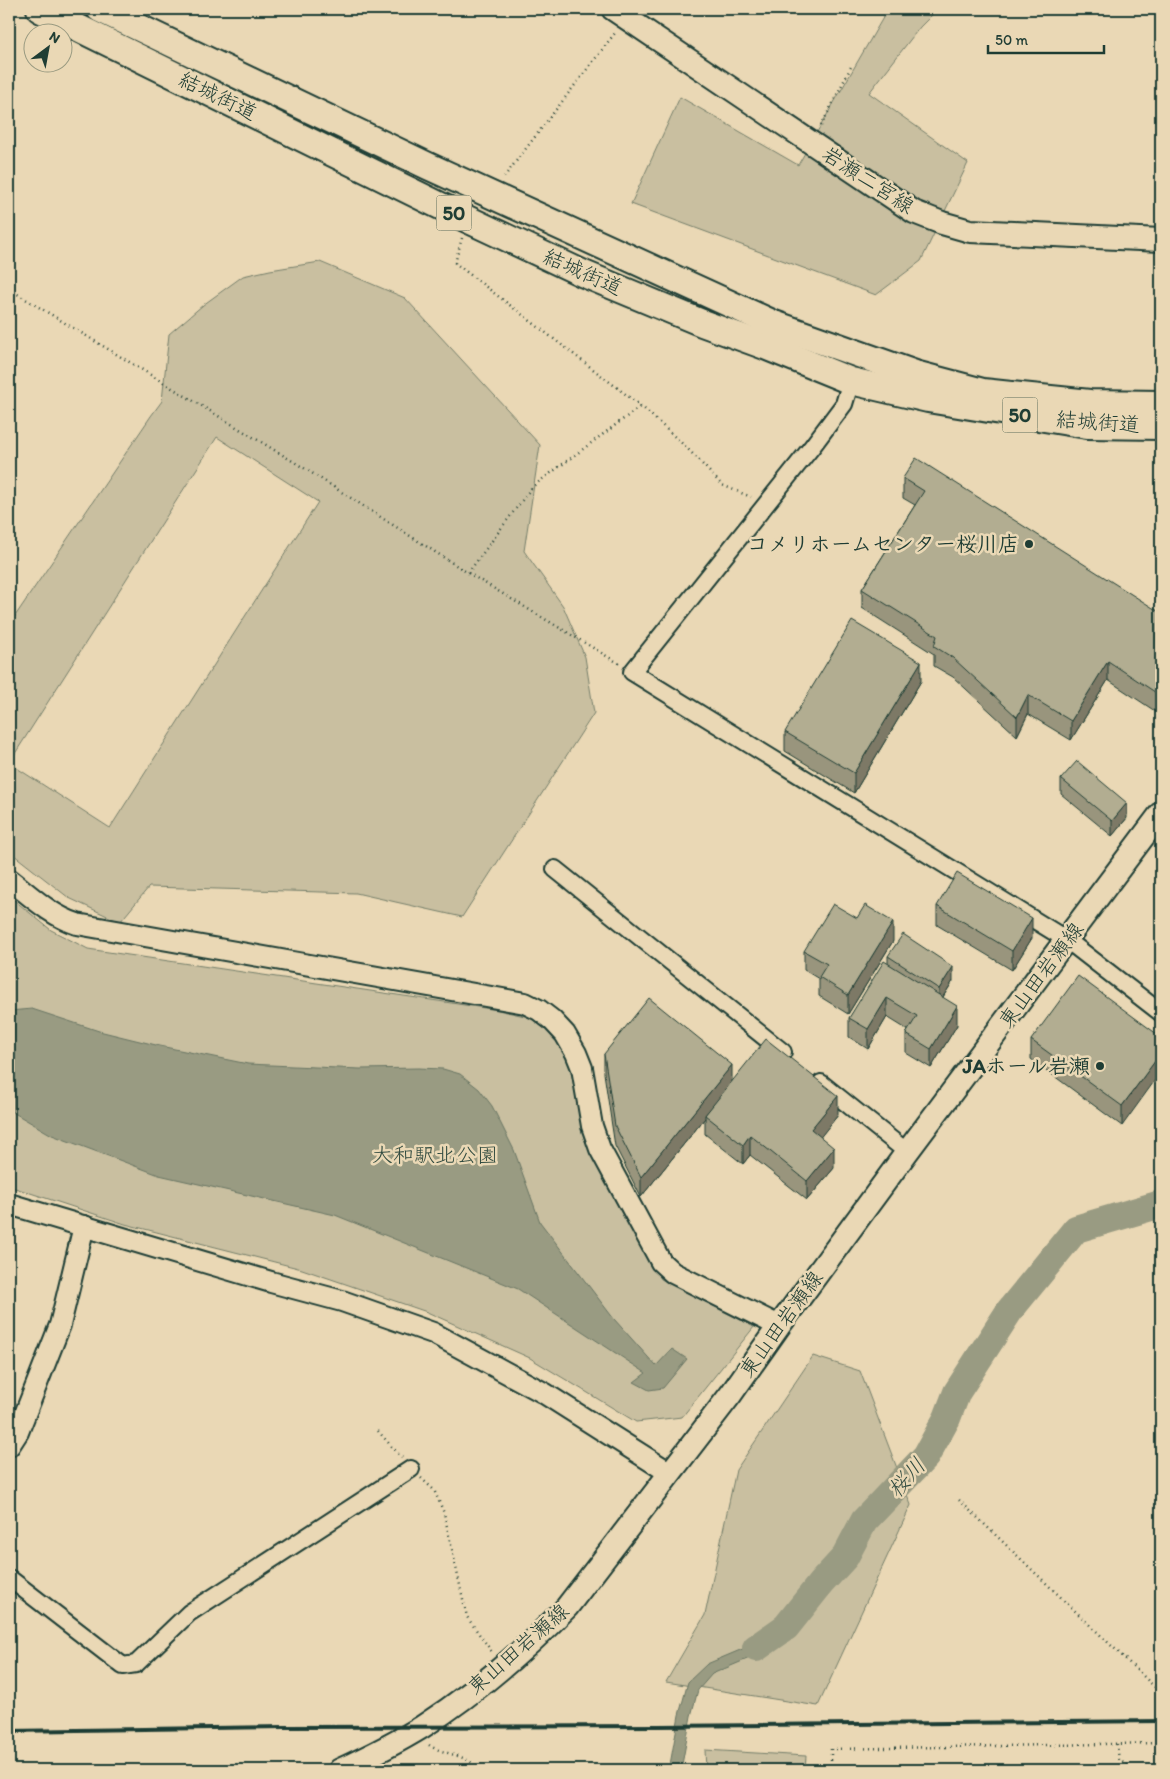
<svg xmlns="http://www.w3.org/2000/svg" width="1170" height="1779" viewBox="0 0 1170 1779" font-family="Itim,'Klee One',sans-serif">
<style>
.green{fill:#c9bfa0;stroke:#747e6a;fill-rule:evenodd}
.water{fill:#999b82;stroke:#687563}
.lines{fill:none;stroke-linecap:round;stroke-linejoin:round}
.river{stroke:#999b82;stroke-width:28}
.minor-casing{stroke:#1f3d34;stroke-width:20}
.tertiary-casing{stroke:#1f3d34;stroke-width:24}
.secondary-casing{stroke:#1f3d34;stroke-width:26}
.trunk-casing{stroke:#1f3d34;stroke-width:30}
.path{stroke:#1f3d34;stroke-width:2.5;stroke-dasharray:1 4;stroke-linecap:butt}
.minor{stroke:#ead8b5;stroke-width:16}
.tertiary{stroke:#ead8b5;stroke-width:20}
.secondary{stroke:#ead8b5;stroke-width:22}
.trunk{stroke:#ead8b5;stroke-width:26}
.rail{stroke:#1f3d34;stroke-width:4}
.wall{fill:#99957d;stroke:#1f3d34}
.shaded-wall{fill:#7d7966;stroke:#1f3d34}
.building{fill:#b2ad91;stroke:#1f3d34}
.poi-dot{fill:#1f3d34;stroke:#ead8b5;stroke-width:2}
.labels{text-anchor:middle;stroke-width:5;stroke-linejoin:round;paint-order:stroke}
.shield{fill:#ead8b5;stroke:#5c6c5b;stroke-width:1}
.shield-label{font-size:20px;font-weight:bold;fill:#1f3d34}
.street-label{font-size:21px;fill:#1f3d34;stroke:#ead8b5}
.poi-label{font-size:21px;font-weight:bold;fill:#1f3d34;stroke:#ead8b5;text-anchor:end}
.park-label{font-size:21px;fill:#304a3f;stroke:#ead8b5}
.water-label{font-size:22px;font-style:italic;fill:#314b40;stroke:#ead8b5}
</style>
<rect width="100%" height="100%" fill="#ead8b5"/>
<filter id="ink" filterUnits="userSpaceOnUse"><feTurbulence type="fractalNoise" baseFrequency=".02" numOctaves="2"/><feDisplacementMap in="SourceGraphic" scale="10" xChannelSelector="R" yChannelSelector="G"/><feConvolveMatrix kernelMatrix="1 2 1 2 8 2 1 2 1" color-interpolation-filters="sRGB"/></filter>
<g filter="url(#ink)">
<g class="green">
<polygon points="888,9 938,9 920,27 869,93 968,163 921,261 876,295 631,204 680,97 798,165"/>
<path d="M320,262L405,298L540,445L524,551L563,606L585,657L594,713L462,917L356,893L149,887L120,922L69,898L9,851V625L151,416L162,401L169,334L203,305L243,276L270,270ZM217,437L318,502L110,828L9,763Z"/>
<polygon points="9,896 51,930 88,949 498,1010 529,1017 557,1038 575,1067 642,1245 661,1279 754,1327 682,1417 636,1422 530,1358 427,1312 302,1269 125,1224 9,1186"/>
<polygon points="813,1356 860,1371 911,1505 818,1706 666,1682 705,1615 736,1470"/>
<polygon points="705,1750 806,1756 805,1770 706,1770"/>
</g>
<g class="water">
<polygon points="32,1009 99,1031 160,1046 248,1064 360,1069 418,1068 443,1069 460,1074 479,1089 492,1106 514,1150 540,1222 614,1319 656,1366 672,1349 687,1359 663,1388 649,1390 634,1382 646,1373 518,1289 335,1215 159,1175 52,1135 9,1110 9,1011"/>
<polygon points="782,1622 790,1631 752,1657 712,1674 698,1690 691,1716 681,1770 669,1770 679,1715 688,1682 707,1664 745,1648"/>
</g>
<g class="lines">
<polyline class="river" points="756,1648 786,1627 821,1583 845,1557 864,1521 926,1456 947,1418 957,1392 1010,1310 1076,1229 1161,1204"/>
<g class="minor-casing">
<g id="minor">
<polyline points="851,381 844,404 811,448 632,672 1067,940 1161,1013"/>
<polyline points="555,869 783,1052"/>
<polyline points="821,1083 907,1152"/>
<polyline points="9,1578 123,1666 136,1664 189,1613 411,1469"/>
</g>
</g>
<g class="tertiary-casing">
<g id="tertiary">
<path d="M9,879C31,896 50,915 77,924L525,1003L539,1010L552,1020L565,1034L576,1053L582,1068L592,1126L600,1149L661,1262L673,1273L779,1326"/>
<polyline points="9,1204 271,1282 342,1301 433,1333 544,1393 670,1473"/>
<polyline points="9,1446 18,1432 60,1325 84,1226"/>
</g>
</g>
<g class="secondary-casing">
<g id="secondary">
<polyline points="613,9 914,212 942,223 970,231 1161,240"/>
<path d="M340,1770C368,1757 396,1743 422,1727C475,1693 523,1652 567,1607L731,1394L779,1326L907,1152L1161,813"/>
</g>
</g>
<g class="trunk-casing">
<g id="trunk">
<polyline points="40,9 467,219 584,274 702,323 765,346 851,381 928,399 1087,425 1161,426"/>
<polyline points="100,9 428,166 774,324 915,374 983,392 1090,403 1161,404"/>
</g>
</g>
<g class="path">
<polyline points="821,126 852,65"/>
<polyline points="504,177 615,33"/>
<polyline points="462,238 455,263 641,406 687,448 722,485 751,497"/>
<polyline points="9,289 304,468 468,573 620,664"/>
<polyline points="468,573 532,487 641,406"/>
<polyline points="378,1431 402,1458"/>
<polyline points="421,1478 434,1490 444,1513 467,1617 492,1652"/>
<polyline points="959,1500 1161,1693"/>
<polyline points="1117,1744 1119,1760 1134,1770"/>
<path d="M429,1745C443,1755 469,1754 478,1770"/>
<polyline points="831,1770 831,1749 1161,1743"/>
</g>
<use href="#minor" class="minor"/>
<use href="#tertiary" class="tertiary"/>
<use href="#secondary" class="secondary"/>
<use href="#trunk" class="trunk"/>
<polyline class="rail" points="9,1731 284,1727 658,1726 1161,1721"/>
</g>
<g class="wall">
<polygon points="903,478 1161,613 1161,715 1108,680 1071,740 1028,714 1017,736 953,677 934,666 934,654 862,608 862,589 915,505 903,498"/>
<polygon points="921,681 854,793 785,751 785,732"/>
<polygon points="1061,779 1127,818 1112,836 1061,794"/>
<polygon points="937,906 1032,938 1012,970 937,925"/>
<polygon points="893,941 848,1014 819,996 819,979 804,970 804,951"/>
<polygon points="888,956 953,981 943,997 957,1025 931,1068 906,1053 906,1034 908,1030 887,1017 868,1049 849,1037 849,1018 888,964"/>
<polygon points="1161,1037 1122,1126 1031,1059 1031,1040"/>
<polygon points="604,1054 732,1081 838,1115 820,1137 834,1168 807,1200 750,1155 743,1164 705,1134 705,1118 641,1197 615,1146 604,1073"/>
</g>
<g class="shaded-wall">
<polygon points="1108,661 1108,680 1071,740 1071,721"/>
<polygon points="921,662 921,681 854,793 854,773"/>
<polygon points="1028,695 1028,714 1017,736 1017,717"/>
<polygon points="1127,803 1127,818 1112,836 1112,821"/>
<polygon points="1032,918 1032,938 1012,970 1012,951"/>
<polygon points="893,922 893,941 848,1014 848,995"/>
<polygon points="953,967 953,981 939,1003 939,989"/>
<polygon points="887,998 887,1017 868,1049 868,1029"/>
<polygon points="957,1006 957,1025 931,1068 931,1049"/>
<polygon points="1161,1053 1161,1072 1122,1126 1122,1106"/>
<polygon points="732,1065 732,1084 705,1115 705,1118 641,1197 641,1177"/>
<polygon points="838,1096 838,1115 811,1149 811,1129"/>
<polygon points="750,1135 750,1155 743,1164 743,1145"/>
<polygon points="834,1148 834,1168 807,1200 807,1181"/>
</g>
<g class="building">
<polygon points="916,458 1161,613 1161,696 1108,661 1071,721 1028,695 1017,717 953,658 934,646 937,636 862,589 924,491 903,478"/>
<polygon points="852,621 921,662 854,773 785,732"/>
<polygon points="1077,761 1127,803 1112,821 1061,779"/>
<polygon points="957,873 1032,918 1012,951 937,906"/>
<polygon points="833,904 857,918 865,905 893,922 848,995 819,977 827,964 804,951"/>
<polygon points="903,934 953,967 939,989 888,956"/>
<polygon points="884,961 957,1006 931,1049 906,1034 917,1016 887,998 868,1029 849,1018"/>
<polygon points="1078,976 1161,1037 1161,1053 1122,1106 1031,1040"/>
<polygon points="649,998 732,1065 641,1177 615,1126 604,1054"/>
<polygon points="766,1039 838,1096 811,1129 834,1148 807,1181 750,1135 743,1145 705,1115"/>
</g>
</g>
<g class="poi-dot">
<circle cx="1029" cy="544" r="5"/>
<circle cx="1100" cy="1066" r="5"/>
</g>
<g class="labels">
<g class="shield">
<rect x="436.5" y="195.5" width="35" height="35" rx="4"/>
<rect x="1002.5" y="397.5" width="35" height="35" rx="4"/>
</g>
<g class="shield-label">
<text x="454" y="220">50</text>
<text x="1020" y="422">50</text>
</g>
<g class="street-label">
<text transform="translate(218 96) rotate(26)" y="7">結城街道</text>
<text transform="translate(868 180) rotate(33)" y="7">岩瀬二宮線</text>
<text transform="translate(583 272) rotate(24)" y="7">結城街道</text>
<text transform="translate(1098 422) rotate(4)" y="7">結城街道</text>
<text transform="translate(1041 975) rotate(-53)" y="7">東山田岩瀬線</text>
<text transform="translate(781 1324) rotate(-54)" y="7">東山田岩瀬線</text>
<text transform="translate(518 1649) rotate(-41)" y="7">東山田岩瀬線</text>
</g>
<g class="poi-label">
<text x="1019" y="551">コメリホームセンター桜川店</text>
<text x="1090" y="1073">JAホール岩瀬</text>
</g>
<g class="park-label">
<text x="435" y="1162">大和駅北公園</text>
</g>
<g class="water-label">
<text transform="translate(906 1477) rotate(-48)" y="8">桜川</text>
</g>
</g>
<rect width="1170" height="1779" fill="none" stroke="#ead8b5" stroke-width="30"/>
<rect x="15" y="15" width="1140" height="1749" fill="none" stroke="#1f3d34" stroke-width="2" filter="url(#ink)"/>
<g transform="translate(48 48) rotate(32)"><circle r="24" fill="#ead8b5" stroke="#999a81"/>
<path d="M0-4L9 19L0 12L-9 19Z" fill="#1f3d34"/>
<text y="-8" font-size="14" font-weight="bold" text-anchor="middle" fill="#1f3d34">N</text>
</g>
<path d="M988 45v8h116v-8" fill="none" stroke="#1f3d34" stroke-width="2.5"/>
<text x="995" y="45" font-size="15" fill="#1f3d34" stroke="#ead8b5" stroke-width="4" paint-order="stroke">50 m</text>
</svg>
